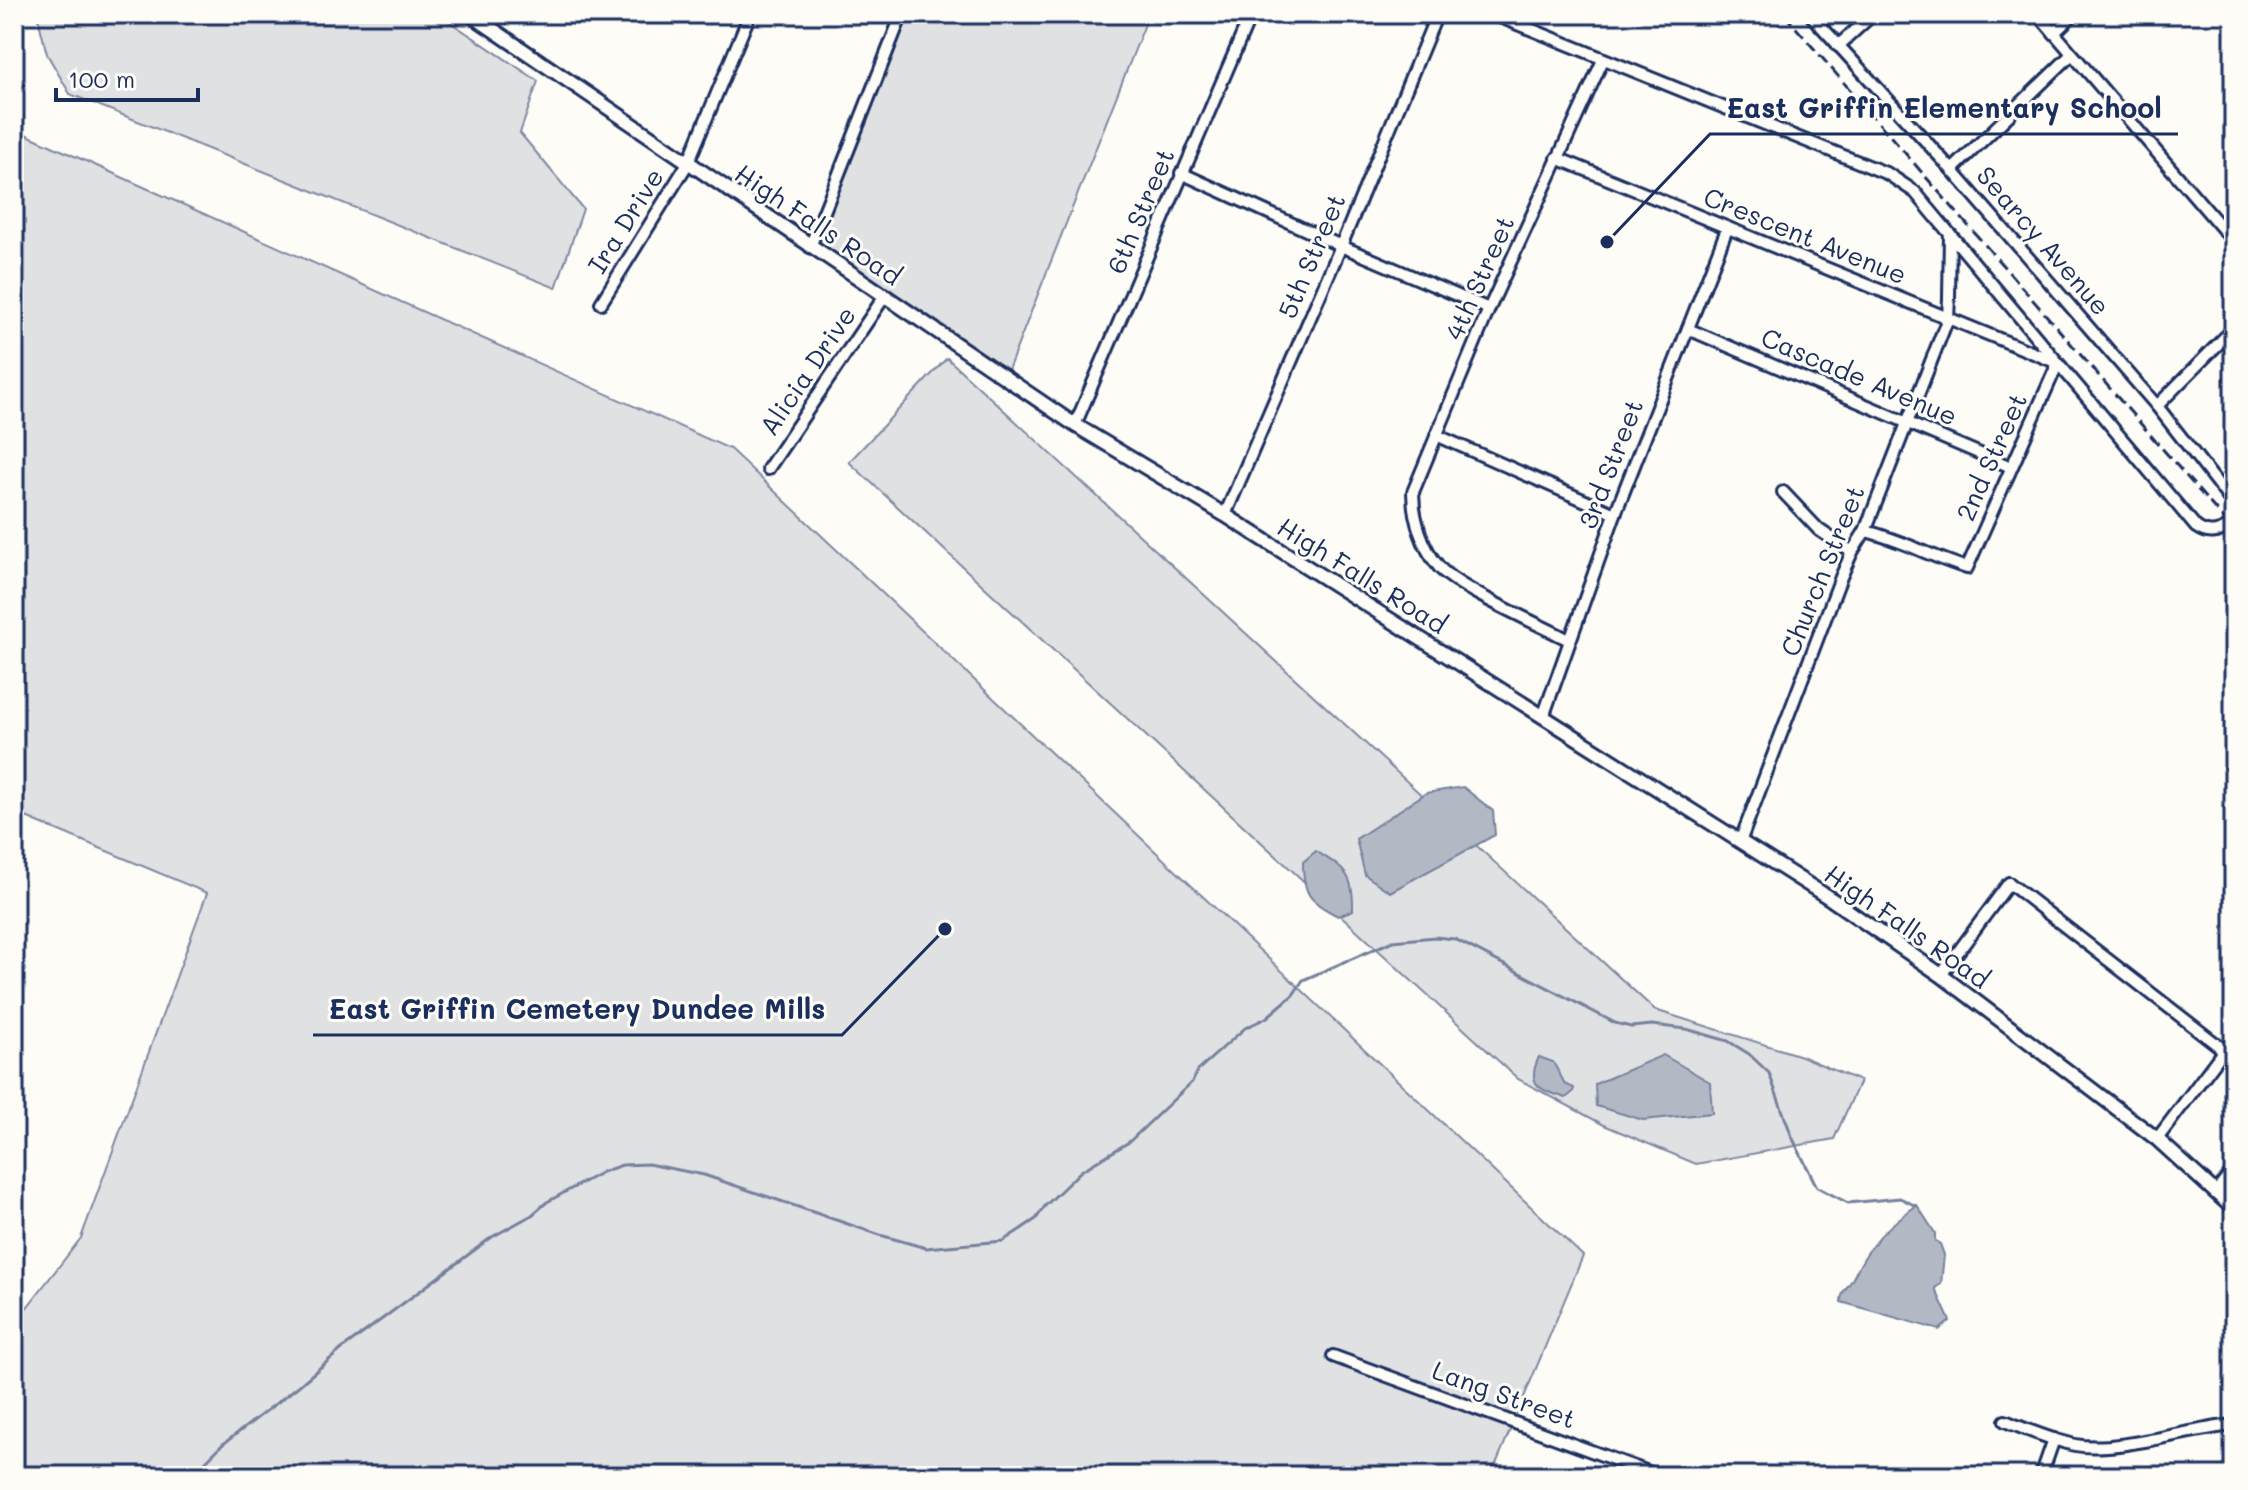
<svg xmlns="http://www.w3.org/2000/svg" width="2248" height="1490" viewBox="0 0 2248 1490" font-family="Mali,sans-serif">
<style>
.green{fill:#e0e1e3;stroke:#7e88a0;stroke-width:2}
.water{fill:#b3b8c5;stroke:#76819c;stroke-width:2}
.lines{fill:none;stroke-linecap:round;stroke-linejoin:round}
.stream{stroke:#76819c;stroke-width:3}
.minor-casing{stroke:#1b2f5e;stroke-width:16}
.tertiary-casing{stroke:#1b2f5e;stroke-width:18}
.minor{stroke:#fdfcf7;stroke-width:10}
.tertiary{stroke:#fdfcf7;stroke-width:12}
.rail{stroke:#1b2f5e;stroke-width:3;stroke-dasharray:12 6;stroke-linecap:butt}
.labels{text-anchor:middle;stroke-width:6;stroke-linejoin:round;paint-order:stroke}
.street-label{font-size:26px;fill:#1b2f5e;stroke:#fdfcf7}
.leader{fill:none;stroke:#1b2f5e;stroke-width:3}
.callout-dot{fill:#1b2f5e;stroke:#fdfcf7;stroke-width:3}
.callout-label{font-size:28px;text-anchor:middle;font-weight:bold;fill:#1b2f5e;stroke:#fdfcf7;stroke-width:6;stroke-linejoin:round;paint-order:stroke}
</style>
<rect width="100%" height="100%" fill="#fdfcf7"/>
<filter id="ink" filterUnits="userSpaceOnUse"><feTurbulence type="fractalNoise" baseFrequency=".0125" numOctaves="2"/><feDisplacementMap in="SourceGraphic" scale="16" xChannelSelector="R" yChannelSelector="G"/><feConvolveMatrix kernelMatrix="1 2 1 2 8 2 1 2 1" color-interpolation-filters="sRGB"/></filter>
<g filter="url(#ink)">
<g class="green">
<polygon points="37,14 438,14 538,81 520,133 583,209 556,288 70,94 47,54"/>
<polygon points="902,14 1149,14 1006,375 813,245"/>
<polygon points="14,129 730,449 1583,1256 1491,1476 14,1476 14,1324 81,1238 207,893 14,812"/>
<polygon points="947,358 1655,1010 1801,1056 1860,1081 1834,1139 1696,1164 1604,1125 1518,1079 849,462"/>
</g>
<g class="water">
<polygon points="1463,787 1493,811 1495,835 1390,892 1365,875 1356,839 1426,793"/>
<path d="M1316,851C1344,869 1354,873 1353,910L1338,916C1310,902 1303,895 1303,862Z"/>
<polygon points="1663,1055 1710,1082 1712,1113 1643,1120 1596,1106 1595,1084"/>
<path d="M1539,1057L1553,1062L1565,1084L1574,1088L1573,1092L1566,1098C1541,1090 1525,1086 1539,1057Z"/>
<path d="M1917,1205L1935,1233V1241L1940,1244L1944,1255L1941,1284L1935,1288L1950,1321L1939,1330L1841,1302C1841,1292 1847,1288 1852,1280C1870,1243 1884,1229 1917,1205Z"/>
</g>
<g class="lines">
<g class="stream">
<polyline points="14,28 23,14"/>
<polyline points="191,1476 222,1445 296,1388 342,1349 492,1237 532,1215 547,1202 602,1172 622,1165 648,1164 704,1175 880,1235 926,1248 1003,1241 1036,1219 1045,1206 1081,1171 1129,1142 1192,1082 1197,1071 1245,1028 1266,1018 1293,995 1303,980 1393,941 1435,937 1455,939 1615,1023 1631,1027 1652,1025 1686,1029 1728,1041 1749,1054 1769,1073 1792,1137 1817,1187 1848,1203 1900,1198 1916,1206"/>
</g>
<g class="minor-casing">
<g id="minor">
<polyline points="1493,14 1888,174 1915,192 1950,234 1949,298 1948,318 1865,531 1852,552 1841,577 1740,842"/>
<polyline points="1810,14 1952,170 2157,406 2234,505"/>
<polyline points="2038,14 2234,242"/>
<polyline points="2054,33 2074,14"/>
<polyline points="1838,46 1873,14"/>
<path d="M1557,158L2058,363L2196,527C2210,537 2221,532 2234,523"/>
<polyline points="1952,170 2071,55"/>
<polyline points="1181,173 1341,246 1489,309"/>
<polyline points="810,247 902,14"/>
<polyline points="601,303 688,163 750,14"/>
<polyline points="1688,329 2011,467"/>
<polyline points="2157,406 2234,328"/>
<polyline points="1075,425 1251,14"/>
<polyline points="1436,435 1615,514"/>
<polyline points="768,469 884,297"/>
<polyline points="1783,492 1819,530 1852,552"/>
<polyline points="1225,515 1341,246 1437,14"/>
<path d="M1865,531C1900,539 1932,557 1967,568L2058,363L1950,234"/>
<path d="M1569,640C1541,625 1456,588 1439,567C1422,547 1413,518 1413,492L1489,309L1603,60"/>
<polyline points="1543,717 1615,514 1727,229"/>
<polyline points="1941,975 2009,883 2224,1050 2157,1139"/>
<polyline points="2216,1192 2234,1170"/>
<polyline points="1333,1356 1659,1476"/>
<path d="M2005,1421C2028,1430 2051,1440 2075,1445C2118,1453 2187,1429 2234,1425"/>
<polyline points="2041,1476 2054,1439"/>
</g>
</g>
<g class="tertiary-casing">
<polyline id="tertiary" points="470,14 1075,425 1225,515 1831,899 1941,975 2157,1139 2234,1209"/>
</g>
<use href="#minor" class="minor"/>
<use href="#tertiary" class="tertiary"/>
<polyline class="rail" points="1784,14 2234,531"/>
</g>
</g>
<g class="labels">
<g class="street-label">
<text transform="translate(1141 211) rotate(-67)" y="9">6th Street</text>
<text transform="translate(626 221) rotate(-58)" y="9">Ira Drive</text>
<text transform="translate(818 225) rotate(34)" y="9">High Falls Road</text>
<text transform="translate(1805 236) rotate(22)" y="9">Crescent Avenue</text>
<text transform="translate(2043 241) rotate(49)" y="9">Searcy Avenue</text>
<text transform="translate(1312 256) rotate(-67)" y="9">5th Street</text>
<text transform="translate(1480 278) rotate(-66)" y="9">4th Street</text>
<text transform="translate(808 371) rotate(-56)" y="9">Alicia Drive</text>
<text transform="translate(1859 377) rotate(23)" y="9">Cascade Avenue</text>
<text transform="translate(1992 457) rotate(-66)" y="9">2nd Street</text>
<text transform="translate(1611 464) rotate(-69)" y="9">3rd Street</text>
<text transform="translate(1823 571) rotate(-68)" y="9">Church Street</text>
<text transform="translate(1362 576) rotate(32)" y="9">High Falls Road</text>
<text transform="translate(1907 927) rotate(35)" y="9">High Falls Road</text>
<text transform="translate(1504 1395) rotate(20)" y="9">Lang Street</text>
</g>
</g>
<path class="leader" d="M1607 242L1710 134H2178M945 929L842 1035H313"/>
<g class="callout-dot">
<circle cx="1607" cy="242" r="8"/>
<circle cx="945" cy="929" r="8"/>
</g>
<g class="callout-label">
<text x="1944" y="118">East Griffin Elementary School</text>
<text x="577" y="1019">East Griffin Cemetery Dundee Mills</text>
</g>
<rect width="2248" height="1490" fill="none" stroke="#fdfcf7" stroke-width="48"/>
<rect x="24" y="24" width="2200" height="1442" fill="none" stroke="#1b2f5e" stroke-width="3" filter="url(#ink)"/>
<path d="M56 88v12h142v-12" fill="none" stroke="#1b2f5e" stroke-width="4"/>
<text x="68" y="88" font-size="24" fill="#1b2f5e" stroke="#fdfcf7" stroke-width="6" paint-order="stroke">100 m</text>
</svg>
